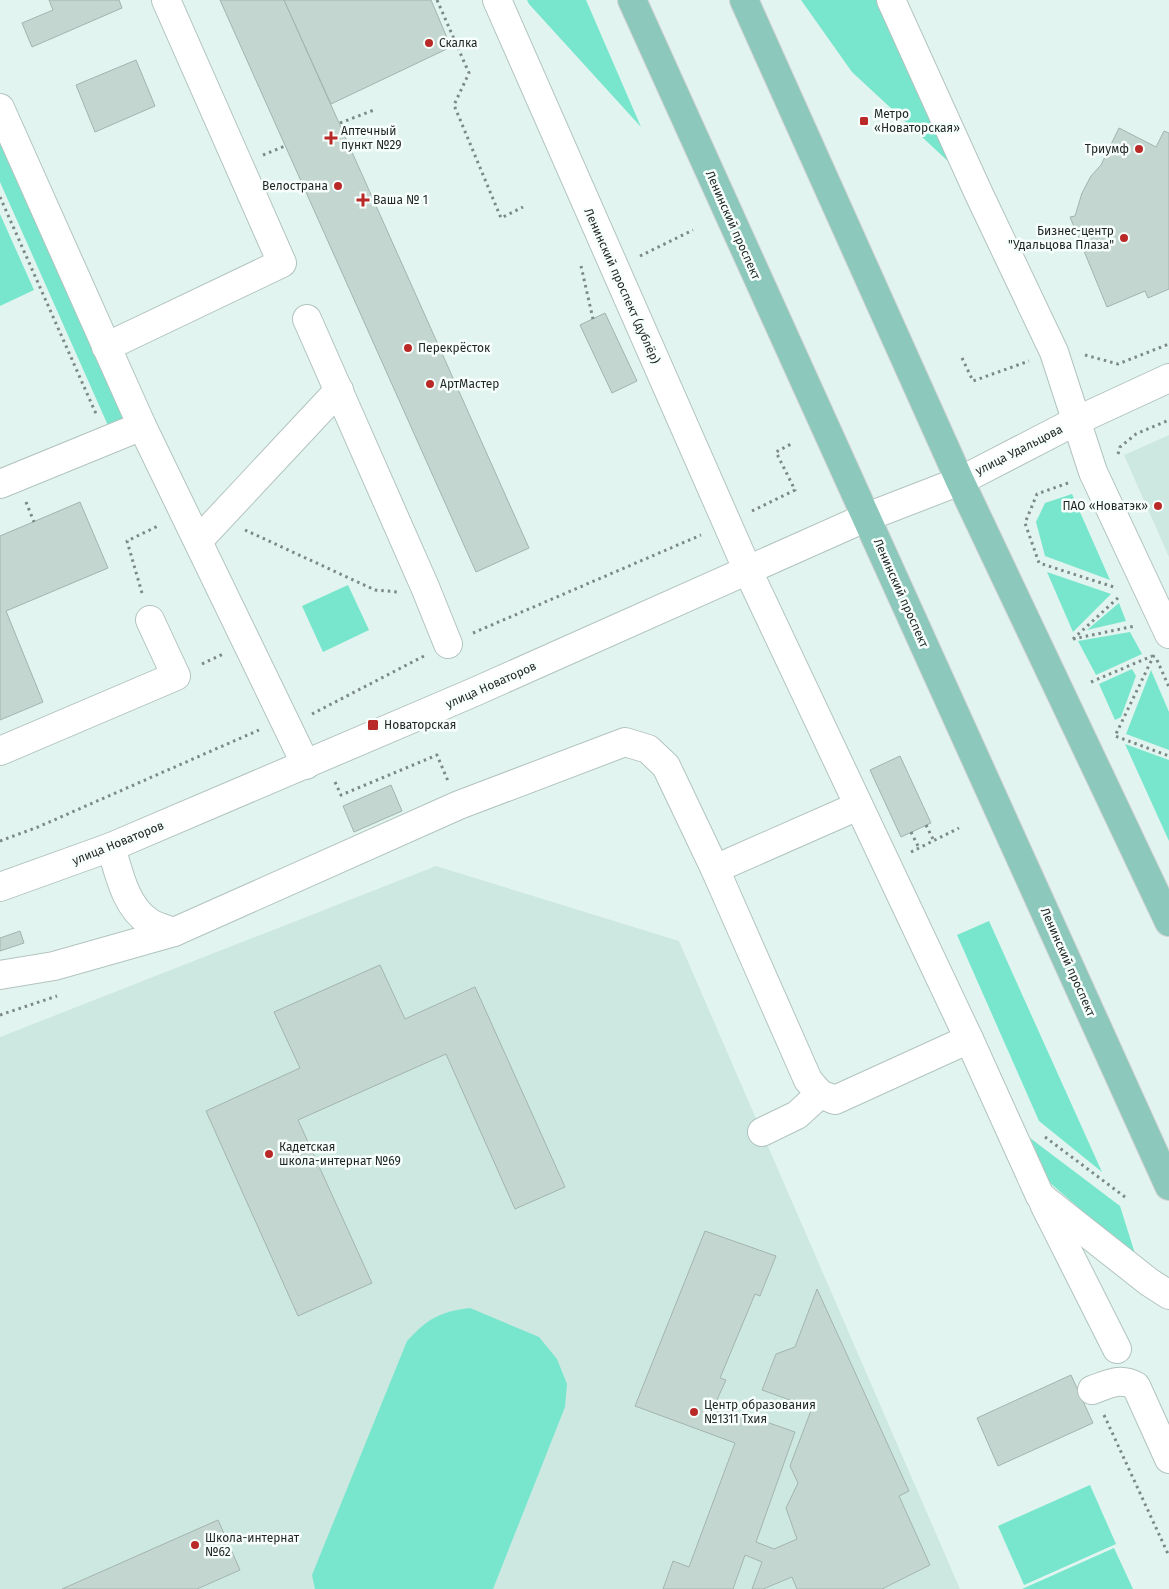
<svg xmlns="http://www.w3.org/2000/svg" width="1169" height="1589" viewBox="0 0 1169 1589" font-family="'Fira Sans',sans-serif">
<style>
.built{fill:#cde8e0}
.green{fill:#77e6cd}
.building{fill:#c4d6d0;stroke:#a3b4af}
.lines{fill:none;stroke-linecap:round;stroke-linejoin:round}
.minor-casing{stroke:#b2c4bf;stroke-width:30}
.major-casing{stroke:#d2d3d3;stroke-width:30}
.path{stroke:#7d8986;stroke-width:3;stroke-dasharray:2.5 4;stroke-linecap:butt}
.minor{stroke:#fff;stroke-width:28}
.major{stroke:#8dc8bc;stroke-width:28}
.poi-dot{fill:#b82927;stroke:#f7fffc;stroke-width:2}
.labels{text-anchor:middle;stroke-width:5;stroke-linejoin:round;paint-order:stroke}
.poi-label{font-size:12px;fill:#1f2524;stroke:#f7fffc;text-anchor:start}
.street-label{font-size:12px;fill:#1f2524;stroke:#f7fffc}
</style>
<rect width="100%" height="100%" fill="#e2f4ef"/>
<g class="built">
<polygon points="1169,435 1169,557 1124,455"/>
<polygon points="436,866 679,941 960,1589 0,1589 0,1037"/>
</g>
<g class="green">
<polygon points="527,0 586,0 641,127 529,4"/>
<polygon points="801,0 880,0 950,163 852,72"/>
<polygon points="0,121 133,421 110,430 0,182"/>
<polygon points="0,214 34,290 0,306"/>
<polygon points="1072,494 1110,580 1045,556 1036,522 1045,503"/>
<polygon points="1047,572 1111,594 1073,632"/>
<polygon points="348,585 369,630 323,652 302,606"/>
<polygon points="1119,603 1126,621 1087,630"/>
<polygon points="1130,632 1142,654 1096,675 1078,641"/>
<polygon points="1132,669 1136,676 1121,717 1115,720 1099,684"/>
<polygon points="1151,670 1169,712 1169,750 1126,734"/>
<polygon points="1125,744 1169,760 1169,841"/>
<polygon points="989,921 1102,1172 1039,1121 957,935"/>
<polygon points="1030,1138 1120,1206 1136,1257 1050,1183"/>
<path d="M470,1308L539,1337L557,1359L567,1384L565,1407L493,1589H315L312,1575L407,1341C428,1318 440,1312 470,1308Z"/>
<polygon points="1090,1485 1116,1544 1024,1585 998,1526"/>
<polygon points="1114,1548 1133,1589 1022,1589"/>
</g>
<g class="building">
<polygon points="49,0 119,0 122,8 32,47 22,23 53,10"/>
<polygon points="220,0 284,0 529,548 476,572"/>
<polygon points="284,0 431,0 451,47 331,104"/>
<polygon points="136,60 155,106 95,132 76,85"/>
<polygon points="1119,128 1156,147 1164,131 1169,133 1169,289 1148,298 1145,291 1107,307 1070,217 1075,216 1082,193 1091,176 1101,165"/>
<polygon points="605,313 637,381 612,393 580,325"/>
<polygon points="80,502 108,568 6,611 43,702 0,720 0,536"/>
<polygon points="900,756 931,823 901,837 870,770"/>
<polygon points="391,785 402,811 354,832 343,806"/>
<polygon points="20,931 24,943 0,951 0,938"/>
<polygon points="380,965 405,1019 475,987 565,1187 515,1209 446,1054 298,1120 372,1283 298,1316 206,1111 300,1068 274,1012"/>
<polygon points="705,1231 776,1256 760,1296 755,1294 720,1378 726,1380 715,1404 795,1432 756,1542 774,1549 797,1539 786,1508 798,1483 790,1466 812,1408 762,1390 776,1354 795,1347 817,1289 909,1491 899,1496 930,1565 882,1589 797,1589 792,1577 763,1589 752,1589 762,1562 745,1555 733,1589 663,1589 673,1561 689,1567 735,1443 635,1406"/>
<polygon points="1071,1375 1093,1423 998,1466 977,1418"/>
<polygon points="218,1520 240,1570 197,1589 62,1589"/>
</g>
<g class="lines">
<g class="minor-casing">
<g id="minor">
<polyline points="497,0 748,571 969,1039 1040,1196 1149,1282 1169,1295"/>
<polyline points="891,0 978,192 1054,352 1093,472 1169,634"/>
<polyline points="0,108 142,426 306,765"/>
<polyline points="307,319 425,587 448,644"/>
<polyline points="106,347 282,263 166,0"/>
<polyline points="0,484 142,426"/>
<polyline points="198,541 339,390"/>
<polyline points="0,751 176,676 150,620"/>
<path d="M111,847C119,873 125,906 149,922C156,927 166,929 174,932"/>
<polyline points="715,869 858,806"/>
<polyline points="0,887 111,847 472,693 867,517 960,481 1076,421 1169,378"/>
<polyline points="0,975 54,966 174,932 459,805 625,742 648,749 666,766 715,869 808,1080 820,1094 835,1100 969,1039"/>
<polyline points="762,1132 797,1115 820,1094"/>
<polyline points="1044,1204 1117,1349"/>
<path d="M1092,1390C1109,1384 1120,1377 1136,1386L1169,1459"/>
</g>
</g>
<g class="major-casing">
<g id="major">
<polyline points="632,0 1169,1186"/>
<polyline points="744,0 960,481 1169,922"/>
</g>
</g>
<g class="path">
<polyline points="437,0 469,73 454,105 501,218 523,207"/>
<polyline points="340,123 374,110"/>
<polyline points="263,155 285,146"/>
<polyline points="0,197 97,416"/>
<polyline points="640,256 693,230"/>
<polyline points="581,266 593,319"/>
<polyline points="1085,355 1118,364 1169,344"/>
<polyline points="962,358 973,381 1029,361"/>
<polyline points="1118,454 1120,447 1136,434 1169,420"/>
<polyline points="1068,483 1037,494 1025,523 1039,563 1117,588"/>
<polyline points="26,502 34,522"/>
<polyline points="752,511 795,490 776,452 793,443"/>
<polyline points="245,530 375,590 398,592"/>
<polyline points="142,593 127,541 160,525"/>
<polyline points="473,633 701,535"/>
<polyline points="1073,639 1120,596"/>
<polyline points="1073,639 1135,626"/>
<polyline points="1154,655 1115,736 1169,756"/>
<polyline points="1157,660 1169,687"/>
<polyline points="202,664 223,654"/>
<polyline points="1091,682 1152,656"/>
<polyline points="312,714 424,656"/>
<polyline points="335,782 341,795 437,755 448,781"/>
<polyline points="926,825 934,841"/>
<polyline points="911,832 919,848"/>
<polyline points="0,841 38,827 259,730"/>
<polyline points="911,852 959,828"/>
<polyline points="0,1015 57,996"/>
<polyline points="1045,1137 1125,1197"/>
<polyline points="1104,1415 1169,1556"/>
</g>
<use href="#minor" class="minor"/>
<use href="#major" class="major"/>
</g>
<g class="poi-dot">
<circle cx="429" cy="43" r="5"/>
<rect x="859" y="116" width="10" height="10" rx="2.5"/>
<path d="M328.5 130.5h5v5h5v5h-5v5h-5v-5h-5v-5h5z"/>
<circle cx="1139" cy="149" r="5"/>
<circle cx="338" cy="186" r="5"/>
<path d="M360.5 192.5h5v5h5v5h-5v5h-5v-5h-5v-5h5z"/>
<circle cx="1124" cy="238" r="5"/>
<circle cx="408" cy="348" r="5"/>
<circle cx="430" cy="384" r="5"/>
<circle cx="1158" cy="506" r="5"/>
<rect x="367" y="719" width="12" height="12" rx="2.5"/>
<circle cx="269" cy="1154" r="5"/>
<circle cx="694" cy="1412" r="5"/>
<circle cx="195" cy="1545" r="5"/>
</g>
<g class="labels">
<g class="poi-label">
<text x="439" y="47">Скалка</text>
<text x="874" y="118">Метро<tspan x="874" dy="14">«Новаторская»</tspan></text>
<text x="341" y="135">Аптечный<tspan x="341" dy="14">пункт №29</tspan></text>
<text x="1129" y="153" text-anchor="end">Триумф</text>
<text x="328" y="190" text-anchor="end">Велострана</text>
<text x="373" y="204">Ваша № 1</text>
<text x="1114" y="235" text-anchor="end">Бизнес-центр<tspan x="1114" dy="14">"Удальцова Плаза"</tspan></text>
<text x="418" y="352">Перекрёсток</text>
<text x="440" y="388">АртМастер</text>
<text x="1148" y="510" text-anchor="end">ПАО «Новатэк»</text>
<text x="384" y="729">Новаторская</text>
<text x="279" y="1151">Кадетская<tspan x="279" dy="14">школа-интернат №69</tspan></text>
<text x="704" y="1409">Центр образования<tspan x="704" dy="14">№1311 Тхия</tspan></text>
<text x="205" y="1542">Школа-интернат<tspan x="205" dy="14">№62</tspan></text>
</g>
<g class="street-label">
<text transform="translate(733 225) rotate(66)" y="4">Ленинский проспект</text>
<text transform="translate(622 286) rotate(66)" y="4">Ленинский проспект (дублёр)</text>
<text transform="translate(1019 450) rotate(-27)" y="4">улица Удальцова</text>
<text transform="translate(901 593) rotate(66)" y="4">Ленинский проспект</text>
<text transform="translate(491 685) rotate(-24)" y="4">улица Новаторов</text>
<text transform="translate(118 843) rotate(-22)" y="4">улица Новаторов</text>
<text transform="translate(1068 962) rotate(66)" y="4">Ленинский проспект</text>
</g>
</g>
</svg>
